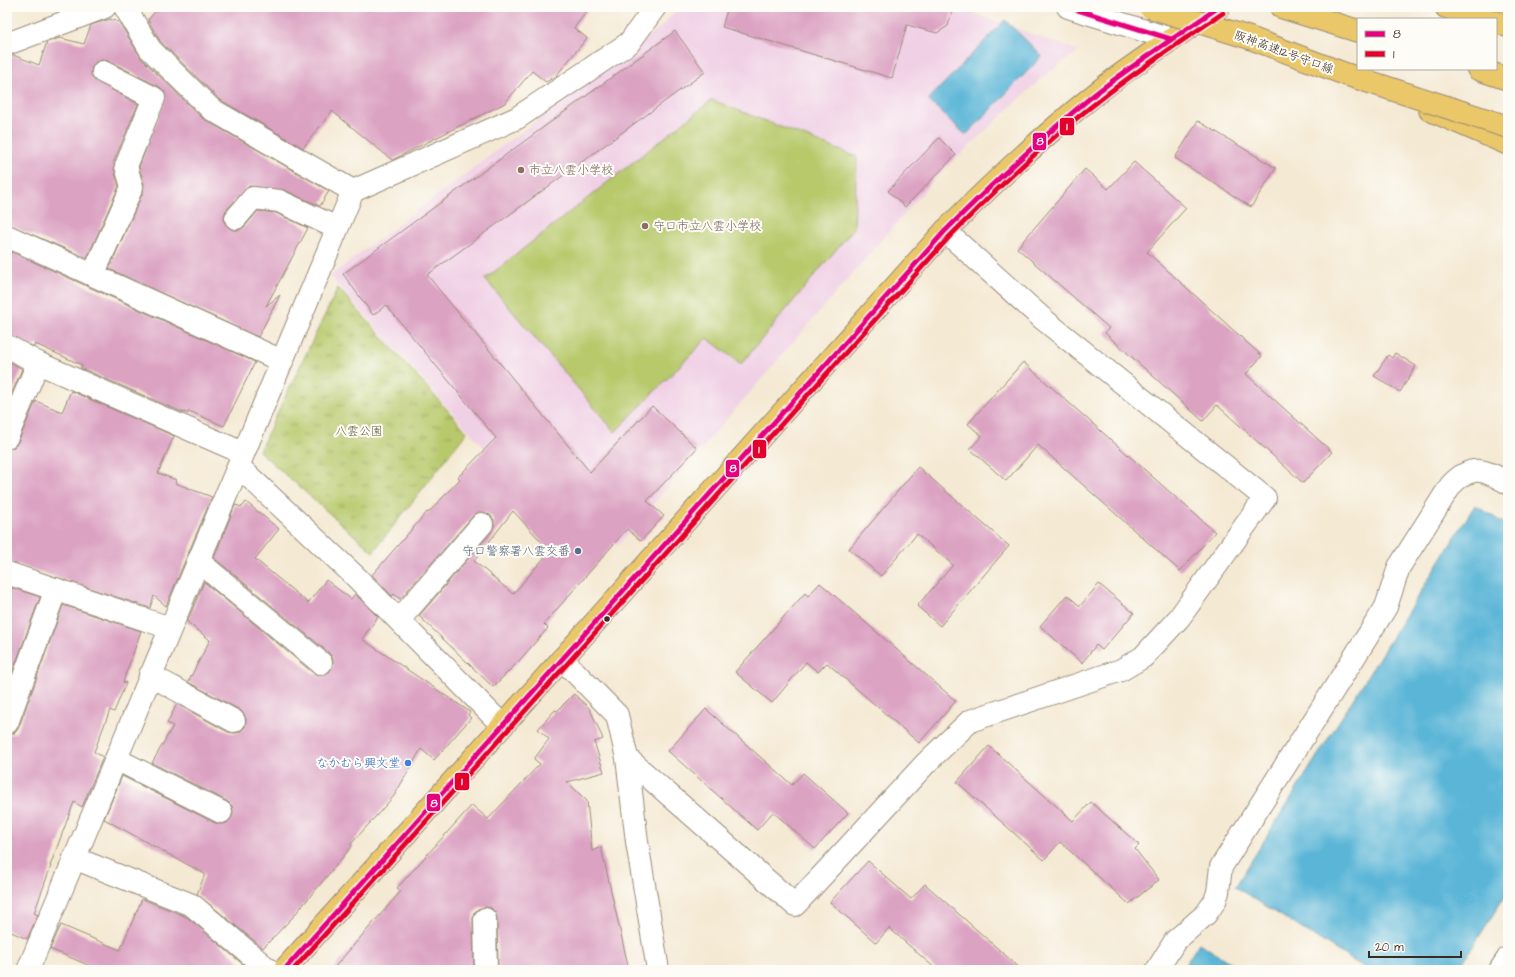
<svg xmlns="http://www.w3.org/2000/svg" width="1515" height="977" viewBox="0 0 1515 977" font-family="'Architects Daughter','Klee One',sans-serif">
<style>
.built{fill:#f0d0e5}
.park{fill:url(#park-tufts);stroke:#7a7a45}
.pitch{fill:#b8c96c;stroke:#7a7a45}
.water{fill:#5ab5d7;stroke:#4a707a}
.building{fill:#dba2c2;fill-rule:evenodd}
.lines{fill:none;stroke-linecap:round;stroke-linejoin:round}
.minor-casing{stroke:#988a78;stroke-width:24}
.major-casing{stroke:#988a78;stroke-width:24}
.highway-casing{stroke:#988a78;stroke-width:24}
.minor{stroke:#fff;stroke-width:22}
.major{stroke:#eac769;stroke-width:22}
.highway{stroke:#eac769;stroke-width:22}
.highway-bridge-casing{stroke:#988a78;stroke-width:24;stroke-linecap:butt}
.highway-bridge{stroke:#eac769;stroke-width:22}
.bus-1-casing{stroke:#fdfcf7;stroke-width:8}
.bus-2-casing{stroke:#fdfcf7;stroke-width:8}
.bus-1{stroke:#e5007d;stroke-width:5}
.bus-2{stroke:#e4002b;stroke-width:5}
.education-dot{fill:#8d6e63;stroke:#fdfcf7;stroke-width:1.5}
.service-dot{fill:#5c6f8a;stroke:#fdfcf7;stroke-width:1.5}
.bus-dot{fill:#3b2a1e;stroke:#fdfcf7;stroke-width:1.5}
.shop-dot{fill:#3f7fe0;stroke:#fdfcf7;stroke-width:1.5}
.labels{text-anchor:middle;stroke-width:4;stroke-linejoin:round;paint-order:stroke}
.street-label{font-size:12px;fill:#3b2a1e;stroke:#fdfcf7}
.education-label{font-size:12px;fill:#785e54;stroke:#fdfcf7;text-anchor:start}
.park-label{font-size:12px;fill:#605a35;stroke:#fdfcf7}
.service-label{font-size:12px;fill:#4e5e75;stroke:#fdfcf7;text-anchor:end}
.shop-label{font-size:12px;fill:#366cbe;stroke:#fdfcf7;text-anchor:end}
.line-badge{stroke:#fdfcf7;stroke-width:1.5}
.badge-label{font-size:11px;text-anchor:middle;font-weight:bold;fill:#fff}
</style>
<defs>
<pattern id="park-tufts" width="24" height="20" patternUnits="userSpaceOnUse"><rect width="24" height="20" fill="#b8c96c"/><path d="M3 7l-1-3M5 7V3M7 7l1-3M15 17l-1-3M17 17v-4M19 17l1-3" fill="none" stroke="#97a358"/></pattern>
</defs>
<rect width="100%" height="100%" fill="#fdfcf7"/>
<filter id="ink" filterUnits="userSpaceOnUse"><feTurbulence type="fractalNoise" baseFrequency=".025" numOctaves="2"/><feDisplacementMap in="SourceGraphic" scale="8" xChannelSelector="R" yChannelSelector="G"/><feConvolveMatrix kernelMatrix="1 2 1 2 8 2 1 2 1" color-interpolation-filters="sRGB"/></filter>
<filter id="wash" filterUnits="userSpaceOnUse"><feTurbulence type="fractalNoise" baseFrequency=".012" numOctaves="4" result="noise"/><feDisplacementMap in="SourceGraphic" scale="16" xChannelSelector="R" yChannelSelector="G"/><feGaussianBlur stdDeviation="0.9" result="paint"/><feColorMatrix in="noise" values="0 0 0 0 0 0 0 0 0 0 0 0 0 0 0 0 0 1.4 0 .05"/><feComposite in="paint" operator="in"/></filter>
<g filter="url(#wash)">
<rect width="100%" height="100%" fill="#f4e9d3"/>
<polygon class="built" points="679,7 956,7 1079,51 1043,77 937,176 617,546 580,505 555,527 330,276 661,27"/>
<polygon class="park" points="338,288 467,432 373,552 259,451"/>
<polygon class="pitch" points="712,100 857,157 854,228 741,364 707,338 615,432 485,279"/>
<g class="water">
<polygon points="1005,20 1042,56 966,135 928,100"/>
<polygon points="1475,505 1508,526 1508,891 1458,970 1368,970 1235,887"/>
<polygon points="1199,943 1242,970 1182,970"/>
</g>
<g id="blocks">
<g class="building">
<polygon points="159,7 590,7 574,28 587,38 556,76 546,82 532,71 505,103 392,160 332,111 303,148 219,99 160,41 148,20"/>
<polygon points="728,7 953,7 948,26 937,33 907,25 892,78 722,27"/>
<polygon points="110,19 119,22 141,58 202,118 329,191 320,206 284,190 249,186 226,210 224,216 224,222 228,227 233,230 240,230 245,226 258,211 276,213 308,228 266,306 280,295 258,337 109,269 143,192 144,184 139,167 166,97 164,91 160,87 109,61 102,60 96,62 92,66 91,73 93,79 138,104 114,161 114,169 119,186 87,258 7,224 7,56 13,55 39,65 47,42 60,38 84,44 91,25"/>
<path d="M675,31L705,72L427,275L590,472L652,406L697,448L647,501L664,516L641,541L627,529L544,624L548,628L517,663L493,687L419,616L491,532L494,526V520L490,515L484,512H478L473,516L400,599L394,594L392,596L372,575L427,512L428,513L460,479L458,477L496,438L386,305L373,315L343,274ZM513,511L550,551L513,594L474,561Z"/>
<polygon points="1198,121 1276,168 1251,207 1175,158"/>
<polygon points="939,138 956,155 905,207 888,191"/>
<polygon points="1134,162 1186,208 1147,252 1262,356 1246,374 1332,452 1303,483 1217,405 1203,421 1105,333 1109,328 1017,248 1085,169 1108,189"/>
<polygon points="7,250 255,362 224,426 189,411 188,414 184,412 184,413 81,368 82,365 40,346 35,344 34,347 7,334"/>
<polygon points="1395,353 1416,366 1400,392 1374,376 1388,355 1392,358"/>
<polygon points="7,360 22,369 7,405"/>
<polygon points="1023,362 1215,532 1180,571 1038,445 1006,481 970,449 982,436 968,424"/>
<polygon points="71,391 174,436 158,473 176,480 175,483 212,497 166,606 154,596 150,608 7,561 7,449 14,447 18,442 36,401 62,412"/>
<polygon points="918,467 1009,546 940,626 917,606 953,565 917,534 881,576 849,549"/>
<polygon points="246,502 279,529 255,559 308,603 326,580 351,599 355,594 378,617 362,639 470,712 468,715 471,718 434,760 421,749 394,796 351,844 352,846 292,918 263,948 197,894 205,874 104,819 122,776 215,823 221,824 227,823 232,817 233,811 232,806 227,801 152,763 173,726 167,723 177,704 228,732 235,733 240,732 245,727 246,720 244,714 240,710 188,682 210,640 187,622 204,582 313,673 319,675 325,675 330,671 333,665 333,659 329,653 214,558 235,505 242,507"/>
<polygon points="820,583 956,701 919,743 827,663 818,672 806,662 772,703 735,672 805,593 808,596"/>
<polygon points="1099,584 1134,613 1102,650 1096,645 1082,663 1040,626 1067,595 1080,606"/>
<polygon points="7,586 40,597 7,687"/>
<polygon points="63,605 141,631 123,682 126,683 114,712 110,710 94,752 103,757 82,807 74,802 50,866 51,866 34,913 38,915 27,939 7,930 7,735 15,733 19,727"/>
<polygon points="574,694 590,709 603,739 594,742 604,772 567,782 587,801 592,851 601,847 629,970 498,970 497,918 495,912 491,908 485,907 478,909 474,913 473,919 474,970 332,970 401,891 397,888 472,805 488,819 540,764 534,759 549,739 538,729 555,710 557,711"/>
<polygon points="706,709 792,785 803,773 848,813 815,849 773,812 757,830 668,751"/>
<polygon points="989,746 1073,821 1091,802 1139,845 1135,849 1159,880 1129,904 1060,842 1044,860 957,782"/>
<polygon points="868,861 911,899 925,884 1022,970 937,970 889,928 876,943 830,902"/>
<polygon points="142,899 187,917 246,967 244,970 100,970 50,949 61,925 120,950"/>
</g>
</g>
</g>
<g filter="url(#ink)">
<use href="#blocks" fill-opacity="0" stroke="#988a78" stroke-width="1"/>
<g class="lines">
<g class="minor-casing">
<g id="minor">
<polyline points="125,7 150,49 211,109 353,191"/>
<polyline points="1068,7 1171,39"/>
<polyline points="7,44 105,7"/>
<polyline points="236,218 253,198 279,201 337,228"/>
<polyline points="7,236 282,361"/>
<polyline points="93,275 132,187 126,166 154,98 103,72"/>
<polyline points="7,346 38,363 243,453"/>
<polyline points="7,437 38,363"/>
<polyline points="238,466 356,577 502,725"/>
<polyline points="198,561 321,663"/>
<polyline points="7,573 170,628"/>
<polyline points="399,620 482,524"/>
<polyline points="562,659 617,715 627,758 637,842 658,970"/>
<polyline points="150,675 234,721"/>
<polyline points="7,723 56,589"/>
<polyline points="627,758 795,905 926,763 970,721 1121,670 1143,657 1179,618 1265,498 1043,319 945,231"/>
<polyline points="116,759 221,812"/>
<polyline points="74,858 192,905 269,970"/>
<polyline points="485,919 486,970"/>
<polyline points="28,970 353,191 517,118 629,43 655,7"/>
<path d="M1157,970L1175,941L1206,914L1215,901L1218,892L1221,867L1381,615L1386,607L1399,567L1451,485C1472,463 1485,470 1508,483"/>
<polyline points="1500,970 1508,958"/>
</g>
</g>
<g class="major-casing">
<g id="major">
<polyline points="1446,7 1486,19"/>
<polyline points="1496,22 1508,26"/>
<path d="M284,970L945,231C1000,176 1057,122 1119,76C1152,52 1186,30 1219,7"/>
</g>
</g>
<g class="highway-casing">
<g id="highway">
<polyline points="1281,7 1358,31"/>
<polyline points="1478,69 1508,79"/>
<polyline points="1430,110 1508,144"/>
</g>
</g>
<use href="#minor" class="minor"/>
<use href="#major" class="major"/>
<use href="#highway" class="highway"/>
<g class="highway-bridge-casing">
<polyline id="highway-bridge" points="1150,7 1250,38 1345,74 1508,127"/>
</g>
<use href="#highway-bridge" class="highway-bridge"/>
<g class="bus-1-casing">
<g id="bus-1">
<polyline points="1068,7 1171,39"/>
<path d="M284,970L945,231C993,183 1042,137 1095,94C1135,63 1177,36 1219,7"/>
</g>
</g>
<g class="bus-2-casing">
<path id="bus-2" d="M293,970L950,236C998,188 1047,140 1101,99C1140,68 1182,41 1223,13"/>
</g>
<use href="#bus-1" class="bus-1"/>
<use href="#bus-2" class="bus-2"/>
</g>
</g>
<g class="education-dot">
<circle cx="521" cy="170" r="4"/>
<circle cx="645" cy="226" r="4"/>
</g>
<circle class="service-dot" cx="578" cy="551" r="4"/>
<circle class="bus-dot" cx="607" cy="619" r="3.5"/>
<circle class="shop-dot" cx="408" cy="763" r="4"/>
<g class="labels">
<g class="street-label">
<text transform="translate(1284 52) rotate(20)" y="4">阪神高速12号守口線</text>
</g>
<g class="education-label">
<text x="529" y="174">市立八雲小学校</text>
<text x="653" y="230">守口市立八雲小学校</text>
</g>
<g class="park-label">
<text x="359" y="435">八雲公園</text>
</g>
<g class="service-label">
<text x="570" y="555">守口警察署八雲交番</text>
</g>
<g class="shop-label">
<text x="400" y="767">なかむら興文堂</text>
</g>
</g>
<g class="line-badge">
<rect x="1059" y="117" width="16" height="19" rx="4" fill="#e4002b"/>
<rect x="1032" y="132" width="15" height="19" rx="4" fill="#e5007d"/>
<rect x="752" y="439" width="15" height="20" rx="4" fill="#e4002b"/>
<rect x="725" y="459" width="15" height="19" rx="4" fill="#e5007d"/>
<rect x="454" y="772" width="16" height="19" rx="4" fill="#e4002b"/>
<rect x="426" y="793" width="15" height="19" rx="4" fill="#e5007d"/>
</g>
<g class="badge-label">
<text x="1067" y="130">1</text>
<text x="1040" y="145">8</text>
<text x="759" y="453">1</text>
<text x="733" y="472">8</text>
<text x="462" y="785">1</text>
<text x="434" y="807">8</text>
</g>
<rect width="1515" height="977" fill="none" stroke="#fdfcf7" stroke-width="24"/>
<rect x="1357" y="18" width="140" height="52" fill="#fdfcf7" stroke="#afa8a0"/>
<rect x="1365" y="31" width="20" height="6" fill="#e5007d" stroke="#afa8a0"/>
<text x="1393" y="38" font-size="12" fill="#3b2a1e">8</text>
<rect x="1365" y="51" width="20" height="6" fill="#e4002b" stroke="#afa8a0"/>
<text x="1393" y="58" font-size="12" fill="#3b2a1e">1</text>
<path d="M1369 951v6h92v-6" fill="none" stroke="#3b2a1e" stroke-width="2"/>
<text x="1375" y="951" font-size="12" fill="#3b2a1e" stroke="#fdfcf7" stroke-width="3" paint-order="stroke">20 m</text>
</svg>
